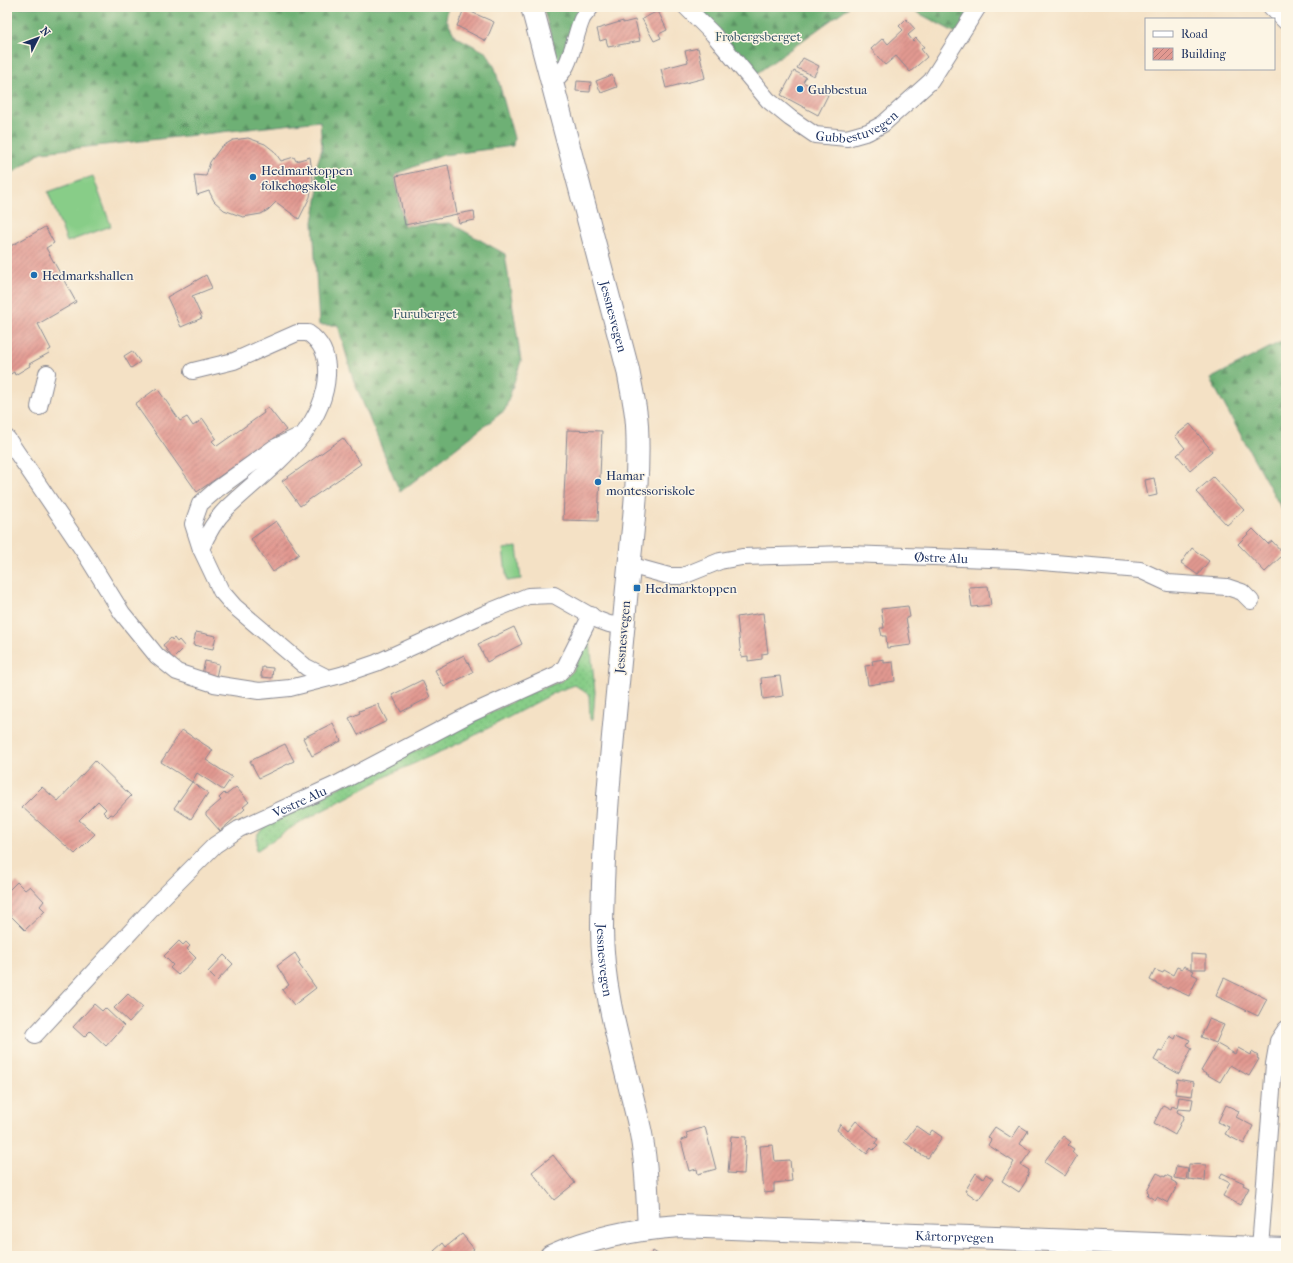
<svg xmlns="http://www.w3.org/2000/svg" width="1293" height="1263" viewBox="0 0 1293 1263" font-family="'IM FELL French Canon',serif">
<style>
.grass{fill:url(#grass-dots);stroke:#527e73}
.forest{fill:url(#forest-firs);stroke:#447069}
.pitch{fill:#88cd88;stroke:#527e73}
.building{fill:url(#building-hatch)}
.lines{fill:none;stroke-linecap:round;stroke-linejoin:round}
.minor-casing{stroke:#888892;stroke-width:18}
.secondary-casing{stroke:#888892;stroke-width:24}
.minor{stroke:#fff;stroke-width:16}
.secondary{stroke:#fff;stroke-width:22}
.poi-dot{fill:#1f6fb2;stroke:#fcf5e5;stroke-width:1.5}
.labels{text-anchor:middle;stroke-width:3;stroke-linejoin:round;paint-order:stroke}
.park-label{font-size:13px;fill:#365668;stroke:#fcf5e5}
.poi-label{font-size:13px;fill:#1b2f5e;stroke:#fcf5e5;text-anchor:start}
.street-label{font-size:13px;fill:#1b2f5e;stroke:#fcf5e5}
</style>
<defs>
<pattern id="grass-dots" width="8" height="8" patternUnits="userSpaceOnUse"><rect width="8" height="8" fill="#88cd88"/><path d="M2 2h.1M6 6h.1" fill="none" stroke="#75b078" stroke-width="1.8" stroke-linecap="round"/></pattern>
<pattern id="forest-firs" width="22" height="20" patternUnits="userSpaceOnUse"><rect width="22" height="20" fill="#6eb074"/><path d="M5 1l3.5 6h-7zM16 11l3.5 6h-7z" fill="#5a9062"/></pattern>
<pattern id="building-hatch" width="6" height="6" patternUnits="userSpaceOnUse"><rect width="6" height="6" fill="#e29991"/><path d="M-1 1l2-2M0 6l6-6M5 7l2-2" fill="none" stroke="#b67d7a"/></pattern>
</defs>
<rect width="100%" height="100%" fill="#fcf5e5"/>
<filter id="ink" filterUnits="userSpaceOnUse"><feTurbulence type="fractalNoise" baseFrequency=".025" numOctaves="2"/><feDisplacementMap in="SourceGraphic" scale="8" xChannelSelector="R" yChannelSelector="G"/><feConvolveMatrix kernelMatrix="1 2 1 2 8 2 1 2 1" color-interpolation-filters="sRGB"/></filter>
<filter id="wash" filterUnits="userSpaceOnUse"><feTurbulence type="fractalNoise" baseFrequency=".012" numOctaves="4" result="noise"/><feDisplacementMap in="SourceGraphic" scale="16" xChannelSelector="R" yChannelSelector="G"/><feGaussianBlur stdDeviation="0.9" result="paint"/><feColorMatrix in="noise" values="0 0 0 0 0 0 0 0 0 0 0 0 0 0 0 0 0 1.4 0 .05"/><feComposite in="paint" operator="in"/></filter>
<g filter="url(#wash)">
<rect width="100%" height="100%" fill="#f4e1c5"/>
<polygon class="grass" points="590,640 595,692 593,719 590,719 589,695 575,685 558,691 464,741 395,772 297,824 256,851 258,833 277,817 403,757 534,691 562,681 573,671 586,641"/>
<g class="forest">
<polygon points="7,7 448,7 446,19 455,36 487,53 495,68 514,138 513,146 443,155 396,174 395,176 404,226 450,223 505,254 521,361 505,410 400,492 353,379 338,325 319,325 313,222 318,195 316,168 322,149 320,121 42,152 7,177"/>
<polygon points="543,7 585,7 566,51 558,62"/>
<polygon points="694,7 849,7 753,76"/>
<polygon points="907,7 974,7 956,33"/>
<polygon points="1286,339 1286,517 1210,379"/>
</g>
<g class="pitch">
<polygon points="93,176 111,226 67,242 48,192"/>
<polygon points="517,547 521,579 507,581 503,549"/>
</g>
<g id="blocks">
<g class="building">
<polygon points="464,9 494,22 486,41 457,26"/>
<polygon points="658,11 667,30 659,34 661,38 654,41 642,19"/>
<polygon points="906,19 915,29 908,35 913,41 916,38 924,47 921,49 927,57 910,72 896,56 885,65 871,49 883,38 888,44 903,30 899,26"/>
<polygon points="635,20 640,41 608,47 606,39 600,41 597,29 623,21 623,23"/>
<polygon points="698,48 705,78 666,88 661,69 688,62 685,51"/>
<polygon points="803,58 819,66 814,76 797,68"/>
<polygon points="794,71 806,77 803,82 828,95 818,115 781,95"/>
<polygon points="612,75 617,87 601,93 596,81"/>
<polygon points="577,81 591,82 590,92 576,91"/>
<polygon points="248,138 265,144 274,151 281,161 294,157 296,161 310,157 313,179 310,197 299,219 276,202 268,210 261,214 243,217 224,210 214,201 209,191 197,195 194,175 206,176 210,162 221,147 233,140"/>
<polygon points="448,165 457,214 474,211 475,220 459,223 457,214 405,225 396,176"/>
<polygon points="45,227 54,243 46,248 76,302 38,324 51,349 48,351 49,353 29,364 30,366 15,375 14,372 7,376 7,248"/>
<polygon points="206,275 212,288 192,296 202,318 181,327 167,297"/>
<polygon points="132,351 140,362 131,368 124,356"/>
<polygon points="157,388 180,421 187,417 193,426 203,419 216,438 212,441 217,446 264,413 263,411 268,407 286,430 197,492 135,404"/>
<polygon points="1190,424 1212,451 1190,470 1177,455 1185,448 1175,436"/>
<polygon points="567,430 602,431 598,521 563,520"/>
<polygon points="343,438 361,464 300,506 282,481"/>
<polygon points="1213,477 1244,510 1227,525 1196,492"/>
<polygon points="1154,478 1157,495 1148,497 1145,480"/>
<polygon points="276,521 299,554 273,572 251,539"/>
<polygon points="1253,529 1268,544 1272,541 1284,554 1265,572 1238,544"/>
<polygon points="1192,548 1209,561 1198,575 1181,563"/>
<polygon points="988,586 991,605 972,607 969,587"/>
<polygon points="908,606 910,617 906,618 911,645 887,648 886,636 882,636 880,628 884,628 881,609"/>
<polygon points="763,613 768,653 762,654 762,659 748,661 748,656 741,657 737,617"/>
<polygon points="514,627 522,644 487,662 478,644"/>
<polygon points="196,632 216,636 213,649 193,645"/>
<polygon points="171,638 172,640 174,638 177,642 179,640 185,647 173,659 163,645"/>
<polygon points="464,655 473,672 444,687 435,670"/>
<polygon points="884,659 884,663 893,662 895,681 868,685 865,666 873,665 872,661"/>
<polygon points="205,661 219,664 216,677 202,674"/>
<polygon points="262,667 273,668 272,678 261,677"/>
<polygon points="780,676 783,696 763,699 761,678"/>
<polygon points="422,680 430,697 401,712 392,695"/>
<polygon points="378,704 387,721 358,735 349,718 360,713 359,711"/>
<polygon points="333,723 341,741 312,756 303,738"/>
<polygon points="182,730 213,750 206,760 232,777 223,790 197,773 192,782 161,762"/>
<polygon points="285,744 294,761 259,778 250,761"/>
<polygon points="95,761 131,796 113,815 111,814 108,817 103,812 106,809 98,801 79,820 95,834 75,854 22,807 42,787 58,801"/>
<polygon points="192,782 208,793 191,819 174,808"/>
<polygon points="236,787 249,802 243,807 245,809 220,831 206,815 206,813 221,800 219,798 224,793 226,795"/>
<polygon points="17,882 25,890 30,886 44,901 40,906 45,911 25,930 7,912 7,892"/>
<polygon points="179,941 183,945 186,942 190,946 187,949 196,958 178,975 170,968 173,965 164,956"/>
<polygon points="295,953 300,961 298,963 316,988 294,1005 282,990 289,985 277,966"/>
<polygon points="1191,954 1206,955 1206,969 1191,969"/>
<polygon points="224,955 233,964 217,981 208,972"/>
<polygon points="1184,966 1194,971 1192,974 1198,977 1189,996 1169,987 1168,989 1150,980 1155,970 1163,973 1164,970 1173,975 1177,967 1182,969"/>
<polygon points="1224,978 1267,999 1258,1016 1216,996"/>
<polygon points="128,994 143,1007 129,1022 114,1008"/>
<polygon points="94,1004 102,1011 105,1008 124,1026 106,1046 90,1031 84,1037 73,1027"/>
<polygon points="1209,1019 1224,1025 1216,1043 1201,1037"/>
<polygon points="1177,1034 1190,1040 1187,1045 1192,1048 1179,1074 1154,1060 1159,1051 1162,1052 1170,1036 1175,1039"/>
<polygon points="1217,1044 1235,1054 1238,1048 1251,1055 1252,1052 1258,1056 1257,1058 1259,1059 1249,1076 1230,1065 1220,1082 1201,1071"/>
<polygon points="1177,1079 1194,1082 1192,1096 1175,1094"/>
<polygon points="1179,1097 1193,1099 1191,1110 1178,1109 1177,1112 1184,1116 1175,1135 1154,1123 1163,1105 1171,1109 1172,1106 1177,1108"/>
<polygon points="1226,1105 1239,1111 1236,1117 1253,1126 1244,1144 1225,1134 1229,1127 1218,1122"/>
<polygon points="856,1121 878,1139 875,1143 878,1145 873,1150 871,1148 867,1154 837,1130 840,1124 848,1131"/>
<polygon points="916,1126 929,1135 932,1130 942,1137 928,1158 916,1152 917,1151 904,1142"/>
<polygon points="1020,1126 1028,1131 1020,1144 1031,1151 1021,1165 1029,1170 1026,1181 1019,1192 1002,1181 1014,1162 988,1145 991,1140 988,1137 995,1127 1012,1138"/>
<polygon points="705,1127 716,1169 698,1174 697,1169 689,1171 681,1140 688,1138 686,1133"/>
<polygon points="731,1136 746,1137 744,1174 728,1173"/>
<polygon points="1063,1136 1071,1142 1068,1145 1074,1149 1072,1152 1077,1156 1065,1176 1044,1162"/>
<polygon points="773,1145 775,1161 790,1160 792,1181 774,1183 774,1192 764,1193 760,1146"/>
<polygon points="553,1155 575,1183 554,1200 532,1172"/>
<polygon points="1189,1164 1206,1165 1205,1181 1188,1179"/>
<polygon points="1176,1166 1188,1168 1186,1180 1174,1178"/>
<polygon points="976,1173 983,1179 986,1174 993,1179 978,1200 965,1191"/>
<polygon points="1157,1173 1165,1177 1166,1175 1172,1178 1171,1180 1178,1184 1168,1203 1157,1197 1155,1200 1147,1195 1149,1193 1147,1191"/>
<polygon points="1222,1173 1244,1183 1243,1185 1249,1188 1240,1205 1223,1196 1230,1183 1220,1178"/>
<polygon points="462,1234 474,1249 466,1256 435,1256 437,1255 434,1251 443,1243 446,1247"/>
<polygon points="653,1251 661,1256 649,1256"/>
</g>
</g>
</g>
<g filter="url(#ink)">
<use href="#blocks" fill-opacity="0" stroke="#888892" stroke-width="1"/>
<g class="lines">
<g class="minor-casing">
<g id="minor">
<path id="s1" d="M686,7L713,34L768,100L790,118L815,135L847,138L868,132L883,124L931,81L978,7"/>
<polyline points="1271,7 1286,22"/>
<path d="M551,81C570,76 574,36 582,19C584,15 588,11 591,7"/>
<path d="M193,371L234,361L297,333H308C323,343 328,357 327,375C324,434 265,471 227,508C215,520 207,534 201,549L221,591L234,606L306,667L326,677"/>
<polyline points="39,407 47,373"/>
<polyline points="7,438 85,553 122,613 157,656 177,672 214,684 259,691 290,688 341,675 376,663 491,611 528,596 554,595 598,620 609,624 623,626"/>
<polyline points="201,549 193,524 200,504 216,490 274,448 297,437"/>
<path id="s2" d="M629,565L669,576H683L720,561L742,557L848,554L1018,560L1140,570L1168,583L1227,587L1242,592L1251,601"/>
<path id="s3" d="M35,1035L161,899L215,845L239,829L337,784L472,713L558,674L565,667L591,615"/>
<polyline points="1260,1248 1274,1064 1278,1041 1286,1029"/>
</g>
</g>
<g class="secondary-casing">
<g id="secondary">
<path id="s4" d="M532,7L628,370C631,388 636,407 637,425C640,483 631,542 626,599C616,708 603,818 602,928C602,997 625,1062 640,1129C647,1161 647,1195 649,1228"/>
<path id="s5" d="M551,1256C593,1237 635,1229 680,1226L1286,1249"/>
</g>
</g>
<use href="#minor" class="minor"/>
<use href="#secondary" class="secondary"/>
</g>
</g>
<g class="poi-dot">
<circle cx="800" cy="89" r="4"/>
<circle cx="253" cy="177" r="4"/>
<circle cx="34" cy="275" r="4"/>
<circle cx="598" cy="482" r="4"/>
<rect x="633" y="584" width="8" height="8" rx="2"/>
</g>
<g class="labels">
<g class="park-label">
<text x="758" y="41">Frøbergsberget</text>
<text x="425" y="318">Furuberget</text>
</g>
<g class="poi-label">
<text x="808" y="94">Gubbestua</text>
<text x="261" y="175">Hedmarktoppen<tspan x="261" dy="15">folkehøgskole</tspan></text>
<text x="42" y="280">Hedmarkshallen</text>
<text x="606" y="480">Hamar<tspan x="606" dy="15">montessoriskole</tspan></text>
<text x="645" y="593">Hedmarktoppen</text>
</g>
<g class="street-label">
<text dy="5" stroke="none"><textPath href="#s1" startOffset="227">Gubbestuvegen</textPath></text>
<text dy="5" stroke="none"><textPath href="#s4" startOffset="320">Jessnesvegen</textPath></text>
<text dy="5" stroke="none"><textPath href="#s2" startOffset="317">Østre Alu</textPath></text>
<text transform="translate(622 637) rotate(-85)" y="5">Jessnesvegen</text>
<text dy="5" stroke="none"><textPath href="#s3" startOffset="357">Vestre Alu</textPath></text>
<text dy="5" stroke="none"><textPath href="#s4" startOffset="968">Jessnesvegen</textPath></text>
<text dy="5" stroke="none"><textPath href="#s5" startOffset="408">Kårtorpvegen</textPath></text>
</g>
</g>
<rect width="1293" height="1263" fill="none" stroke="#fcf5e5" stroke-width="24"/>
<rect x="1145" y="18" width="130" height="52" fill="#fcf5e5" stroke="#a2a6af"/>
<rect x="1153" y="31" width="20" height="6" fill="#ffffff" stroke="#a2a6af"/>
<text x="1181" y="38" font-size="12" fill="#1b2f5e">Road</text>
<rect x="1153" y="48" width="20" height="12" fill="url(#building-hatch)" stroke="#a2a6af"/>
<text x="1181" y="58" font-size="12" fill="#1b2f5e">Building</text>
<g transform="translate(38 38) rotate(48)" stroke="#fcf5e5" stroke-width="3" paint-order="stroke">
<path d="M0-3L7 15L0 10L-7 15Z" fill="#1b2f5e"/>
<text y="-6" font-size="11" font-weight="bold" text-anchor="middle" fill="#1b2f5e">N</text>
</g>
</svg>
